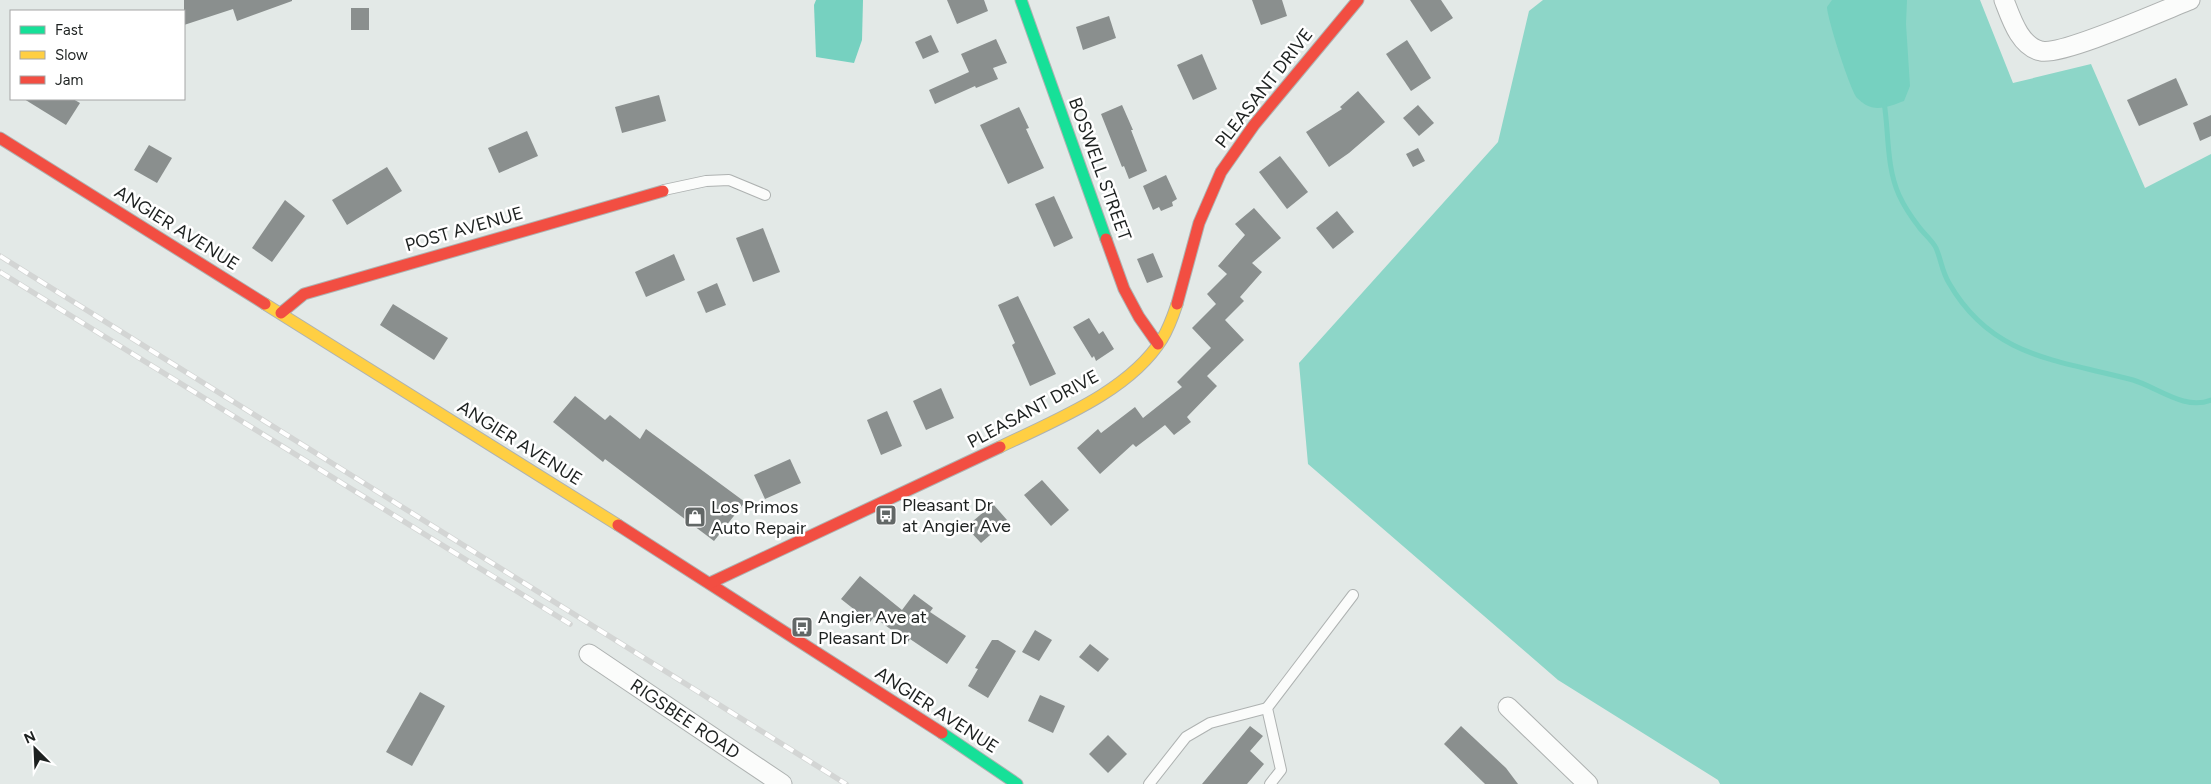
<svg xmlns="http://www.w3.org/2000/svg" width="2211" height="784" viewBox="0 0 2211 784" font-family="Figtree,sans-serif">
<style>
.forest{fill:#8dd6c8}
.water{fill:#76d1c0}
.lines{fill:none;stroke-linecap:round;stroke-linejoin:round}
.stream{stroke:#76d1c0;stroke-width:5}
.building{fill:#8a8f8e}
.lane-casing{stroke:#aeb2b1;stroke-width:12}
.street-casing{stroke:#aeb2b1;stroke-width:21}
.fast-casing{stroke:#aeb2b1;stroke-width:13}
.slow-casing{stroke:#aeb2b1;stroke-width:13}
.jam-casing{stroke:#aeb2b1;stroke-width:13}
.lane{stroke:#fbfcfb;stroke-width:10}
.street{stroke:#fbfcfb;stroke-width:19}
.fast{stroke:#16e098;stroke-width:11}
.slow{stroke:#ffcf43;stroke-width:11}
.jam{stroke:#f24e42;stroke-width:11}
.rail-casing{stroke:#d3d5d4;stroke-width:5.5}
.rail{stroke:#fff;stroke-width:4;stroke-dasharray:11;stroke-linecap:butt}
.labels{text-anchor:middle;stroke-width:5;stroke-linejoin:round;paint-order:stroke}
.street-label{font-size:18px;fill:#1d2120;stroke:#fff}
.poi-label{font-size:18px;fill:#1d2120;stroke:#fff;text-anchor:start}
</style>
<rect width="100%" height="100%" fill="#e3e9e7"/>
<polygon class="forest" points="1543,0 1980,0 2013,83 2091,64 2145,188 2211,154 2211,784 1720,784 1718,780 1558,680 1308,464 1299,363 1498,142 1529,11"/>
<g class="water">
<polygon points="816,0 863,0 862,40 854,63 816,57 814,5"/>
<path d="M1832,0H1907L1906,24L1910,86L1904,101C1893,105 1878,112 1866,105C1864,104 1859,100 1857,98C1850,89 1827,18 1827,7Z"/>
</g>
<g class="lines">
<path class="stream" d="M1884,102C1889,132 1886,166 1899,195C1904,206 1912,218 1919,227C1924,234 1932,240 1936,248C1941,259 1942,272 1949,283C1992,358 2058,360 2133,380C2157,387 2185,411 2211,400"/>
</g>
<g class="building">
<polygon points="184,0 292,0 292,1 237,21 233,9 184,25"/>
<polygon points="947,0 984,0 988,11 957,24"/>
<polygon points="1252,0 1282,0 1287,16 1261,25"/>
<polygon points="1410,0 1441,0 1453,18 1431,32"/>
<rect x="351" y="8" width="18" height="22"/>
<polygon points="1109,16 1116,38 1083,50 1076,27"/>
<polygon points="931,35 939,52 923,59 915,42"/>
<polygon points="996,39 1007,63 993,68 998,79 976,88 975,86 935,104 929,90 969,72 961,54"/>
<polygon points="1407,40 1431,78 1411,91 1386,54"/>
<polygon points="1202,54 1217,89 1193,100 1177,65"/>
<polygon points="2176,78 2188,105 2139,126 2127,100"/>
<polygon points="1358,91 1385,122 1349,153 1329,167 1306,132 1342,109 1340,107"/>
<polygon points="659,95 666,121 622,133 615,107"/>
<polygon points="24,99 73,99 80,103 66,125"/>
<polygon points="1122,105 1133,130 1131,130 1147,171 1129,179 1124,166 1122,167 1101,114"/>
<polygon points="1418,105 1434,123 1419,136 1403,118"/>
<polygon points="1019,107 1029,128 1026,129 1044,168 1008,184 980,125"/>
<polygon points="2211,115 2211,136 2200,141 2193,123"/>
<polygon points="527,131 538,156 499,173 488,148"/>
<polygon points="149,145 172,158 157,183 134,170"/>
<polygon points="1418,148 1425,161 1413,167 1406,154"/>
<polygon points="1280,156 1308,192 1287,209 1259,172"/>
<polygon points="387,167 402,191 347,225 332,200"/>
<polygon points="1166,175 1177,199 1172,202 1173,206 1161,211 1159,207 1153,210 1143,186"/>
<polygon points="1054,196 1073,238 1054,247 1035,204"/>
<polygon points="285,200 305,216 272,262 252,248"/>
<polygon points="1254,208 1281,238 1252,263 1262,272 1240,297 1244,301 1225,320 1244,340 1207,376 1217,386 1187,417 1191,422 1174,435 1165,425 1136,447 1133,444 1100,474 1077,448 1098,429 1101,433 1135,407 1143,418 1182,387 1177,382 1211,348 1192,328 1216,304 1207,294 1227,274 1218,266 1245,235 1235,224"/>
<polygon points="1337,211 1354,232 1333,249 1316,228"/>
<polygon points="763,228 780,272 753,282 736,238"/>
<polygon points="1153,253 1163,277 1147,283 1137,259"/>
<polygon points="674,254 685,280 646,297 635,272"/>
<polygon points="717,283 726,305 706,313 697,292"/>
<polygon points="1018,296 1056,374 1030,386 1012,345 1015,343 998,305"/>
<polygon points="393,304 448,338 434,360 380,325"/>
<polygon points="1089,318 1099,334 1103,331 1114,349 1096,361 1094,356 1092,358 1073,327"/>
<polygon points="941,388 954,418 926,430 913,401"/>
<polygon points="575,396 605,420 610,415 640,439 646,429 745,502 714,541 605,459 603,462 553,422"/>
<polygon points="887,411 902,446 881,455 867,420"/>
<polygon points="790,459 801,483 765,499 754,475"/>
<polygon points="1042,480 1069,510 1051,526 1024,495"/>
<polygon points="993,504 1007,520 981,543 966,527"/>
<polygon points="860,576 902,610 914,594 933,608 930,612 966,636 947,664 910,639 908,642 874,617 870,622 841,599"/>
<polygon points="1035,630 1052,640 1039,661 1022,652"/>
<polygon points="992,640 998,640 1016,651 988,698 968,686 978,669 975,668"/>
<polygon points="1090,644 1109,659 1098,672 1079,657"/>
<polygon points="420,692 445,706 412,766 386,752"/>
<polygon points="1040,695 1065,706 1053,733 1028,721"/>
<polygon points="1250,726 1263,736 1250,751 1264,764 1247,784 1202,784"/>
<polygon points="1461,726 1506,768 1518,784 1485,784 1444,744"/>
<polygon points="1108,735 1127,754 1108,773 1089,754"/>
</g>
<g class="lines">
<g class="lane-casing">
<g id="lane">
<polyline points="664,190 706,181 729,180 765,195"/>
<polyline points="1149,784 1186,737 1210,723 1267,708"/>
<polyline points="1270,784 1281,770 1267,708 1353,595"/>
</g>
</g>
<g class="street-casing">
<g id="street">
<path d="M2004,0C2011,18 2020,47 2041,51C2062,56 2164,10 2190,0"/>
<polyline points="589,654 782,784"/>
<polyline points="1508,707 1588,784"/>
</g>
</g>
<g class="fast-casing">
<g id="fast">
<polyline points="1021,0 1106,239"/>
<polyline points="942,733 1017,784"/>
</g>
</g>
<g class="slow-casing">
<g id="slow">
<polyline points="265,304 618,525"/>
<path d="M1000,447C1053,421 1129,392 1162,339C1169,328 1173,316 1177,304"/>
</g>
</g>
<g class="jam-casing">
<g id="jam">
<polyline points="0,138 265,304"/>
<polyline points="1106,239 1124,289 1139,317 1158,344"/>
<polyline points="1177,304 1199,223 1221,172 1254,125 1358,0"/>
<polyline points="281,313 304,294 663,191"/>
<polyline points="618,525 942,733"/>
<polyline points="710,583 1000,447"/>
</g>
</g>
<use href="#lane" class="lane"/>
<use href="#street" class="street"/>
<use href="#fast" class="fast"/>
<use href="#slow" class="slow"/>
<use href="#jam" class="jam"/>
<g class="rail-casing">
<g id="rail">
<polyline points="0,256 846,784"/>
<polyline points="0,272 570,624"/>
</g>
</g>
<use href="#rail" class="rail"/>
</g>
<defs>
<g id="bus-square" transform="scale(1.125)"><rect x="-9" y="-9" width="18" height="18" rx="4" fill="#626766" stroke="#fff"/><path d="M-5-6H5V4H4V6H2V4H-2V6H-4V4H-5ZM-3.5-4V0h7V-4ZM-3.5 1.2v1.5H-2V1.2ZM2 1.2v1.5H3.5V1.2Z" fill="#fff"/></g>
<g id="shop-square" transform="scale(1.125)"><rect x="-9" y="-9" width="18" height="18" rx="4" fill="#626766" stroke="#fff"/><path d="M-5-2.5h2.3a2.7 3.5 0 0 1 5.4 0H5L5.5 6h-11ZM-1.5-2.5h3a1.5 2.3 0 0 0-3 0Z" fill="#fff"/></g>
</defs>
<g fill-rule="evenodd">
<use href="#bus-square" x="886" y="515"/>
<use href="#shop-square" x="695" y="517"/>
<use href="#bus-square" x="802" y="627"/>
</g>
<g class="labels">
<g class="street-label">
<text transform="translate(1264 88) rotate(-52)" y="6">PLEASANT DRIVE</text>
<text transform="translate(1100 169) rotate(70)" y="6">BOSWELL STREET</text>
<text transform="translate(177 228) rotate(32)" y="6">ANGIER AVENUE</text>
<text transform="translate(464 229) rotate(-16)" y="6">POST AVENUE</text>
<text transform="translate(1033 409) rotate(-28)" y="6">PLEASANT DRIVE</text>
<text transform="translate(520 443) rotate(32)" y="6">ANGIER AVENUE</text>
<text transform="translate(937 710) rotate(33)" y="6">ANGIER AVENUE</text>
<text transform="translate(685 719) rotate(34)" y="6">RIGSBEE ROAD</text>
</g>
<g class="poi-label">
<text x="902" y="511">Pleasant Dr<tspan x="902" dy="21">at Angier Ave</tspan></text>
<text x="711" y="513">Los Primos<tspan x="711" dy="21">Auto Repair</tspan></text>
<text x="818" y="623">Angier Ave at<tspan x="818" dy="21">Pleasant Dr</tspan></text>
</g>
</g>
<rect x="10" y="10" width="175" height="90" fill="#ffffff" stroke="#a5a6a6"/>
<rect x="20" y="26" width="25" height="8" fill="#16e098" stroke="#a5a6a6"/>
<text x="55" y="35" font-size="15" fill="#1d2120">Fast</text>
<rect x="20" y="51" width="25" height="8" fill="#ffcf43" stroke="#a5a6a6"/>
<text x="55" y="60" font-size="15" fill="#1d2120">Slow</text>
<rect x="20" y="76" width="25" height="8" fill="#f24e42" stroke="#a5a6a6"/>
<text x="55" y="85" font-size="15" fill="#1d2120">Jam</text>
<g transform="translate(35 749) rotate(336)" stroke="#ffffff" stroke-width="4" paint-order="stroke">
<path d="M0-4L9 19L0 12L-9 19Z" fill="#1d2120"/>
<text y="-8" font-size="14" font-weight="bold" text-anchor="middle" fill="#1d2120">N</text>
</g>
</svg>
